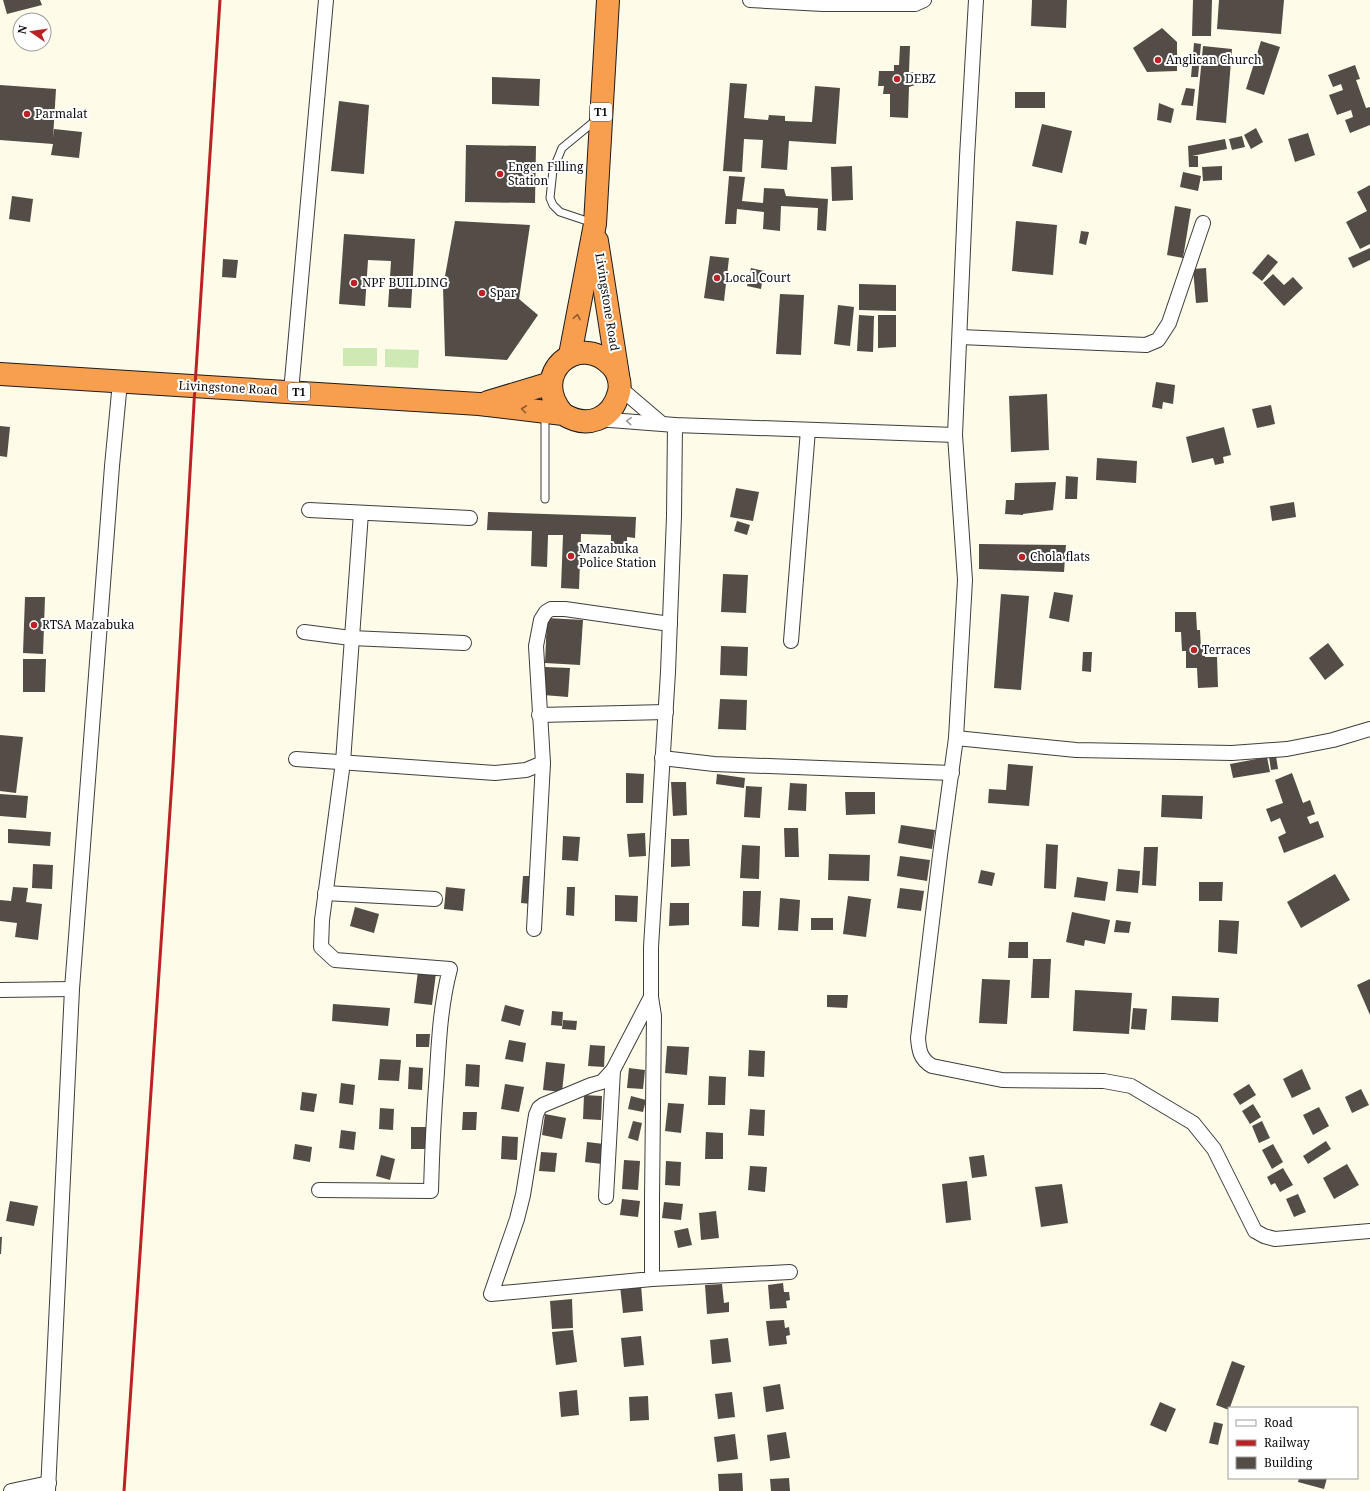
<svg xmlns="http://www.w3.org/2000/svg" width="1370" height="1491" viewBox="0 0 1370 1491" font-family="'Noto Serif',serif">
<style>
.green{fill:#cee9b3}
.building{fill:#544c47}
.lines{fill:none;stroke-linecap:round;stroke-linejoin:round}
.lane-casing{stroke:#3e3e3e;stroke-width:9}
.street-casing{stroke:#3e3e3e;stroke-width:16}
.highway-casing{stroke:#1c1c1c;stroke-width:24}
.lane{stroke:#fff;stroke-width:7}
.street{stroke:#fff;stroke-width:14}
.highway{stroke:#f79f4e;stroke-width:22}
.rail{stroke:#bc2125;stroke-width:3}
.oneway{stroke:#8d5c30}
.oneway2{stroke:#9d9d9d}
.poi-dot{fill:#bc2125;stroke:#fff;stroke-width:1.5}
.labels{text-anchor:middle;stroke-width:4;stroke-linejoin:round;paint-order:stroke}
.shield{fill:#fff;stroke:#545454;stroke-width:1}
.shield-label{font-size:11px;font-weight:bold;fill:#0b0b0b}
.poi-label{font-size:12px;fill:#0b0b0b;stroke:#fff;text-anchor:start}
.street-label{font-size:12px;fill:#0b0b0b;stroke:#fff}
</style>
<rect width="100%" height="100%" fill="#fffbe9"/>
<g class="green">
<rect x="343" y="348" width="34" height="18"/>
<polygon points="385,349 419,350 418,368 385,367"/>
</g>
<g class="building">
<polygon points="3,0 40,0 42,5 7,14"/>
<polygon points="1032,0 1067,0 1066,28 1031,26"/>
<polygon points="1193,0 1212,0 1211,36 1192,36"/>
<polygon points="1219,0 1284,0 1281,34 1217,29"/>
<polygon points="1162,28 1177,42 1177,71 1147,72 1133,48"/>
<polygon points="1261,41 1280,47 1264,95 1246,89"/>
<polygon points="1194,43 1201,44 1198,77 1191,77"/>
<polygon points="900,46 910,46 909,72 915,72 915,85 909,87 908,118 890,117 890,94 883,94 884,86 878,86 879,71 894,71 894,65 899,65"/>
<polygon points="1203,46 1232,49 1226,123 1196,120"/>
<polygon points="1355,65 1360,79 1356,80 1366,108 1370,107 1370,125 1350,133 1345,120 1353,117 1351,110 1337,115 1329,95 1343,90 1341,84 1333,87 1328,75"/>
<polygon points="492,77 540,79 539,106 492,104"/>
<polygon points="730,83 747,84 744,118 768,120 769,115 785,116 785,121 812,122 815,86 840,88 836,144 789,141 787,170 761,168 763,140 744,139 742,172 723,171"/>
<polygon points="0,85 56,89 53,138 54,129 82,132 79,158 51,155 53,144 0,140"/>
<polygon points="1186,88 1195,89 1193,106 1181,105"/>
<rect x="1015" y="92" width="30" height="16"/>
<polygon points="339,101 369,105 364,174 331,171"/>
<polygon points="1159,103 1174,109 1171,123 1157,120"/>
<polygon points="1042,124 1072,131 1062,173 1032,166"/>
<polygon points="1256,128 1263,142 1251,149 1244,135"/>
<polygon points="1308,133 1315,155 1295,162 1288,139"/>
<polygon points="1242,136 1245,147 1232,150 1229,139"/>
<polygon points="1225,139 1227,149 1192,156 1198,156 1198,167 1189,167 1188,146"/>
<polygon points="466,145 536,146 535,203 465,202"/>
<polygon points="852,166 853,200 832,201 831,167"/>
<polygon points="1222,166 1222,180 1203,181 1202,167"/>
<polygon points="1183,172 1201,176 1198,191 1180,187"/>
<polygon points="729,176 745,177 742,201 763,203 764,188 784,189 786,196 828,199 826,231 817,230 818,208 781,206 780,231 763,229 764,212 737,209 736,224 725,224"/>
<polygon points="1370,185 1370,244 1360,249 1346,222 1367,211 1357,192"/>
<polygon points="12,196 33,199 30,222 9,219"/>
<polygon points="1175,206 1191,209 1183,258 1167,255"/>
<polygon points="455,221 530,225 519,299 538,315 507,360 445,356 443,287"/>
<polygon points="1016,221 1057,225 1053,275 1012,271"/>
<polygon points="1081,231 1089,232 1086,245 1079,243"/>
<polygon points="344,234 415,239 411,308 388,307 391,261 368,260 365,306 339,304"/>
<polygon points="1370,248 1370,260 1353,268 1348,258"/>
<polygon points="1268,254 1278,262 1262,281 1252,273"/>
<polygon points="710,256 729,258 724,301 704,298"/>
<polygon points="223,259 238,260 236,278 222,277"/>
<polygon points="751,268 764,271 761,289 747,286"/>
<polygon points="1206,268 1208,302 1196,303 1193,269"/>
<polygon points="1273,274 1284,285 1293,277 1303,288 1284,306 1263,283"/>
<polygon points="859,284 896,285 896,311 859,310"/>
<polygon points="780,294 804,295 801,355 776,354"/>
<polygon points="838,305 854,307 850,346 834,344"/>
<polygon points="859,315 874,316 873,352 857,351"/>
<polygon points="878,315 896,315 896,347 878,348"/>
<polygon points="1156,382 1175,385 1173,404 1163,402 1162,409 1152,407"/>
<polygon points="1047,394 1049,450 1011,452 1009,396"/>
<polygon points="1271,405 1275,424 1257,428 1252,409"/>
<polygon points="0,426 10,427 7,457 0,456"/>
<polygon points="1224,427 1231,455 1223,457 1224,463 1215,465 1213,458 1192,463 1186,437"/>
<polygon points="1097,458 1137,461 1136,483 1096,480"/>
<polygon points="1066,476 1078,477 1077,499 1065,499"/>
<polygon points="1056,482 1053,510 1023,514 1023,515 1005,514 1006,500 1014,500 1015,483"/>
<polygon points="736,488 759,492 753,521 730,517"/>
<polygon points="1294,502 1296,517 1272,521 1270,506"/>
<polygon points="488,512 636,517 635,538 627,537 627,545 611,544 611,535 581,534 579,589 561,588 563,535 548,535 547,567 531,566 532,531 487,530"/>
<polygon points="737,521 750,525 747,535 734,531"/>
<polygon points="979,544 1066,545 1064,572 979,569"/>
<polygon points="723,574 748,575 746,613 721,612"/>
<polygon points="1054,592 1073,595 1069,622 1049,618"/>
<polygon points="1001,594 1029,596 1021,690 994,688"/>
<polygon points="25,597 45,597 43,654 23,653"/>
<polygon points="1175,612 1196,612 1197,630 1200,630 1201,649 1205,648 1205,657 1217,657 1218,687 1198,688 1197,668 1186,668 1186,651 1182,651 1181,632 1175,632"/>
<polygon points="547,618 583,620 580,665 545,663"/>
<polygon points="1328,643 1344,665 1325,680 1309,658"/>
<polygon points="721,646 748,647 747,676 720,675"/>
<polygon points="1083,652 1092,652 1091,672 1082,671"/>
<polygon points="23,659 46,659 45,692 23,692"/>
<polygon points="545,667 570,668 568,697 543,695"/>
<polygon points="720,699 747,700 746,730 718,729"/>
<polygon points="0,735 23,737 16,793 0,791"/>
<polygon points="1276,756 1278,769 1271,770 1269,757"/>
<polygon points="1267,757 1270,772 1233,778 1230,764"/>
<polygon points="1008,764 1033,766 1029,806 988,803 989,789 1006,790"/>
<polygon points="626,773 644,774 643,803 626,803"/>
<polygon points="1292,773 1303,803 1310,800 1315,814 1307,817 1310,824 1318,821 1324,837 1284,853 1278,837 1286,833 1280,818 1271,822 1266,809 1283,803 1275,780"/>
<polygon points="717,774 745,778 744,788 716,784"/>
<polygon points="671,782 686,782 687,815 673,816"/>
<polygon points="790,783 807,784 806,811 788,810"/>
<polygon points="746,786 762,787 760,818 744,817"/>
<polygon points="845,792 875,792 875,814 846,815"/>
<polygon points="0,794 28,796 26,818 0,816"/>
<polygon points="1162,795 1203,796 1202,819 1161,817"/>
<polygon points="901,825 935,830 932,849 898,843"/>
<polygon points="784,828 798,828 799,857 785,857"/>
<polygon points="8,829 51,832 50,846 8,843"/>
<polygon points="645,833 646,856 629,857 627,834"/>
<polygon points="563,836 580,837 578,861 562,860"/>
<polygon points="671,839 689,839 690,866 671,867"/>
<polygon points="1046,844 1058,845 1056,889 1044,888"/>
<polygon points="742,845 760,846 759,879 740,878"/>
<polygon points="1144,847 1158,847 1156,886 1142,885"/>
<polygon points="829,854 870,855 869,881 828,880"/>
<polygon points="900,856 930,860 927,881 897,876"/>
<polygon points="33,864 53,865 52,889 32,888"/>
<polygon points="1118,869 1140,871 1138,893 1116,891"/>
<polygon points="981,870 995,873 992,886 978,883"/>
<polygon points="1335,874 1350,900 1301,928 1287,902"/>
<polygon points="523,876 535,876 532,904 521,903"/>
<polygon points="1077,877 1108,882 1105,901 1074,897"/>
<polygon points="1199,882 1223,882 1222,901 1199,901"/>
<polygon points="13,887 28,888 26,902 42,904 38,940 15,937 17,923 0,921 0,900 11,901"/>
<polygon points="446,887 465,889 463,911 444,909"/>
<polygon points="567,887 575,887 574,916 566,915"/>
<polygon points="900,888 924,891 921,911 897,908"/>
<polygon points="743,891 761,891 759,927 742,926"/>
<polygon points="615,895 638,896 637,922 615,921"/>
<polygon points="848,896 871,899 866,937 843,934"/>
<polygon points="780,898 800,900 798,931 778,930"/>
<polygon points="670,903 689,903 689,925 669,926"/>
<polygon points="355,907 379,914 374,933 350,926"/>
<polygon points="1072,912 1110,920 1105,944 1085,940 1084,946 1066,942"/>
<rect x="811" y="918" width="22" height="12"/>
<polygon points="1116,920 1131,922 1129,933 1114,932"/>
<polygon points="1219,920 1239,921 1237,954 1218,952"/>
<polygon points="1009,942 1028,942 1028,958 1008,958"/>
<polygon points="1033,959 1051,959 1049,998 1031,998"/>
<polygon points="418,971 436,973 432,1005 414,1003"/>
<polygon points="982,979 1010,980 1007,1024 979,1023"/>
<polygon points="1370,979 1370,1015 1357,985"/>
<polygon points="1075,990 1132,993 1129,1034 1073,1031"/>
<polygon points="827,995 848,995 847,1008 827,1007"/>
<polygon points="1172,996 1219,998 1218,1022 1171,1020"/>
<polygon points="333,1004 390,1008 388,1026 332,1021"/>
<polygon points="505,1005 524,1010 520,1026 501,1021"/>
<polygon points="1133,1008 1147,1009 1145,1030 1131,1029"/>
<polygon points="552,1011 563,1012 562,1026 551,1025"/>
<polygon points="563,1020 577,1021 576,1030 562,1029"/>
<polygon points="416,1034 430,1034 429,1047 416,1047"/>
<polygon points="509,1040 526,1043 523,1062 505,1059"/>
<polygon points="590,1045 605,1046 604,1067 588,1066"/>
<polygon points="667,1046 689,1047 687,1075 665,1073"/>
<polygon points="749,1050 765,1051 764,1077 748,1076"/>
<polygon points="380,1059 401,1060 399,1081 378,1080"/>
<polygon points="546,1062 565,1064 562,1092 543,1090"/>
<polygon points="466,1064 480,1065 479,1087 465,1086"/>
<polygon points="409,1067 423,1068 422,1090 408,1089"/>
<polygon points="629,1068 645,1070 643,1089 627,1088"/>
<polygon points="1302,1069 1311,1089 1292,1098 1283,1079"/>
<polygon points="709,1076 726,1077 725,1105 708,1105"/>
<polygon points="341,1083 355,1085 353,1105 339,1103"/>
<polygon points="505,1084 524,1087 519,1112 501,1109"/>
<polygon points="1249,1084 1256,1095 1240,1105 1233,1094"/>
<polygon points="1361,1089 1369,1105 1352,1113 1345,1097"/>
<polygon points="302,1092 317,1094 314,1112 300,1110"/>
<polygon points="584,1095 602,1096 601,1120 583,1119"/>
<polygon points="631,1096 646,1100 643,1112 628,1109"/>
<polygon points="668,1103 684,1104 681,1133 665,1131"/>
<polygon points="1253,1104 1261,1117 1250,1124 1242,1111"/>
<polygon points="1319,1107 1329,1126 1313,1135 1303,1115"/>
<polygon points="380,1108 394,1109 393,1130 379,1129"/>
<polygon points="750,1109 765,1110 764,1136 748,1135"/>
<polygon points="463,1112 477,1112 476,1130 462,1130"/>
<polygon points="545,1114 566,1118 562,1139 542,1135"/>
<polygon points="633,1121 642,1123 638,1141 628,1138"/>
<polygon points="1262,1121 1270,1138 1259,1143 1252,1126"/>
<rect x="411" y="1127" width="15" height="22"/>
<polygon points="341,1130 356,1132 354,1150 339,1148"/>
<polygon points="706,1132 723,1133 723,1159 705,1159"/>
<polygon points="502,1136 518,1137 517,1160 501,1159"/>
<polygon points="1326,1141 1331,1149 1308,1164 1303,1156"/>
<polygon points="587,1142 604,1144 602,1164 585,1162"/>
<polygon points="295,1144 312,1147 310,1162 293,1159"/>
<polygon points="1273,1144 1283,1162 1272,1169 1262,1150"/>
<polygon points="541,1152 557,1153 555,1172 539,1171"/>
<polygon points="381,1155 395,1159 390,1180 376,1176"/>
<polygon points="984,1155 987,1176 972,1178 969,1157"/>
<polygon points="624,1160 640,1161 638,1190 622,1189"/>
<polygon points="666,1161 681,1162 680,1186 665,1185"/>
<polygon points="1347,1164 1359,1185 1334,1199 1323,1178"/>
<polygon points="750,1166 767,1167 765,1192 748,1190"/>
<polygon points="1283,1168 1293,1185 1280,1192 1275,1183 1271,1185 1267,1177"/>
<polygon points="967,1181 971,1220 946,1223 942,1184"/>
<polygon points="1062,1184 1068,1223 1041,1227 1035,1187"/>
<polygon points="1298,1194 1306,1212 1294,1217 1286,1199"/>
<polygon points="622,1199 640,1201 638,1217 620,1215"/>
<polygon points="10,1201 38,1206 34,1226 6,1221"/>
<polygon points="664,1202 683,1204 681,1220 662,1218"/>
<polygon points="716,1211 719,1238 701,1240 699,1213"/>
<polygon points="688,1228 692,1245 678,1248 674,1231"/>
<polygon points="0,1237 2,1237 1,1254 0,1254"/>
<polygon points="783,1283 784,1292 789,1292 790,1300 786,1301 787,1308 770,1309 768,1285"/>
<polygon points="641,1284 643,1311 623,1313 620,1286"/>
<polygon points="722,1284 724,1303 729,1302 729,1312 707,1314 705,1285"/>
<polygon points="572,1299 573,1328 552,1329 550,1301"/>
<polygon points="784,1320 785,1328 789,1327 790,1335 786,1336 787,1344 769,1346 766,1321"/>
<polygon points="573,1330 577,1362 556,1365 552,1332"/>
<polygon points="641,1336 644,1365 624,1367 621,1338"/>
<polygon points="728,1338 731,1362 712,1364 710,1340"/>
<polygon points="1232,1361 1245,1366 1229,1410 1216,1405"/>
<polygon points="780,1384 784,1409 766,1412 763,1387"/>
<polygon points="577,1390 579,1415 561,1417 559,1392"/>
<polygon points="732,1392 735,1417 718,1419 715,1394"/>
<polygon points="648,1396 649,1420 630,1421 629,1397"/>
<polygon points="1160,1402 1176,1409 1166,1432 1150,1425"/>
<polygon points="1214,1422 1223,1424 1218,1445 1209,1443"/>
<polygon points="786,1432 790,1458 770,1461 767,1435"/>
<polygon points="735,1434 738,1459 717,1462 714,1437"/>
<polygon points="742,1473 743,1491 719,1491 718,1474"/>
<polygon points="789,1478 790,1491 771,1491 770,1479"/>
<polygon points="1299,1478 1327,1478 1324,1489 1298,1482"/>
</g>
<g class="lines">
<g class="lane-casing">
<g id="lane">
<polyline points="593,223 560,212 553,205 550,198 553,170 562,148 596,120"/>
<polyline points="545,499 545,414"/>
</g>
</g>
<g class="street-casing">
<g id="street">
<polyline points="750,0 823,4 915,4 924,0"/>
<path d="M976,0L967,157L955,435L965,580L956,738L940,855L918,1038C919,1050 920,1059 932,1066L1002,1080L1104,1081L1131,1086L1193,1123L1214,1149L1255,1231L1264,1236L1275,1239L1370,1231"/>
<polyline points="960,337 1146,345 1158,340 1169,323 1203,223"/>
<polyline points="620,388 661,423"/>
<polyline points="291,392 326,0"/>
<polyline points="597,419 675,425 955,435"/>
<polyline points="309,510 470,518"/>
<polyline points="304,632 351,638 464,643"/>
<polyline points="791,641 808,430"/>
<polyline points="539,715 666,712"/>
<polyline points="956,738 1076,750 1232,753 1287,749 1333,740 1370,729"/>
<polyline points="662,758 714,764 952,773"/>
<polyline points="296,759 495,773 526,770 543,763 536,646 541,620 546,612 551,609 565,609 670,624"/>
<polyline points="325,893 435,899"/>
<polyline points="534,929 543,763"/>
<polyline points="0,990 72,989"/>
<polyline points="651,997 613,1070 602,1082 591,1085 543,1105 539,1108 536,1115 523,1195 517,1219 491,1294 652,1279 652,1198 654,1016 651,997 651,947 668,672 674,516 675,425"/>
<path d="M319,1190L431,1191C432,1151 434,1111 437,1072C439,1037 441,1003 450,969L335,960L321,947L322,920L343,762L361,513"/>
<polyline points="606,1197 613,1070"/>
<polyline points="652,1279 790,1272"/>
<polyline points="11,1491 49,1483"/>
<polyline points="48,1491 72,989 112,466 120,382"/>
</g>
</g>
<g class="highway-casing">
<g id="highway">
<polyline points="597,241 618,375"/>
<polyline points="570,355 595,224 608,0"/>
<path d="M0,374L479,404L563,414C587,429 612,420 619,392C621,383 618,372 612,366C579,330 528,374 563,414"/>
<polyline points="488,402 551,383"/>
</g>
</g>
<use href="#lane" class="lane"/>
<use href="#street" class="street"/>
<use href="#highway" class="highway"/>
<polyline class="rail" points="124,1491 173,766 195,386 220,0"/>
</g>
<defs><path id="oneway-chevron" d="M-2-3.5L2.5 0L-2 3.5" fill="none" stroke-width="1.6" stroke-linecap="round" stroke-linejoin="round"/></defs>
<g class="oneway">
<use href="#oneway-chevron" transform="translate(577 317) rotate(-79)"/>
<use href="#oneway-chevron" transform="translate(524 409) rotate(-173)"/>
</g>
<use class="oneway2" href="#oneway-chevron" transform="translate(629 421) rotate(-176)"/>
<g class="poi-dot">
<circle cx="1158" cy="60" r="4"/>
<circle cx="897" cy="79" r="4"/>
<circle cx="27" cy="114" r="4"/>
<circle cx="500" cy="174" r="4"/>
<circle cx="717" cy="278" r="4"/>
<circle cx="354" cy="283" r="4"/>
<circle cx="482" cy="293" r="4"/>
<circle cx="571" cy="556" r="4"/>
<circle cx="1022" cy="557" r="4"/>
<circle cx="34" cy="625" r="4"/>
<circle cx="1194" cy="650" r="4"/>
</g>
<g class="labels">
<g class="shield">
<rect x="590" y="103" width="22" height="18" rx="3"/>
<rect x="288" y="383" width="22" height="18" rx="3"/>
</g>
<g class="shield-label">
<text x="601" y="116">T1</text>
<text x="299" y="396">T1</text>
</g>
<g class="poi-label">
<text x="1166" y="64">Anglican Church</text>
<text x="905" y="83">DEBZ</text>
<text x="35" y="118">Parmalat</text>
<text x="508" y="171">Engen Filling<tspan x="508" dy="14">Station</tspan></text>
<text x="725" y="282">Local Court</text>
<text x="362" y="287">NPF BUILDING</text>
<text x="490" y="297">Spar</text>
<text x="579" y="553">Mazabuka<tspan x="579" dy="14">Police Station</tspan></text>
<text x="1030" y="561">Chola flats</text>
<text x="42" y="629">RTSA Mazabuka</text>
<text x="1202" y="654">Terraces</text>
</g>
<g class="street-label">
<text transform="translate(607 302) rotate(81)" y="4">Livingstone Road</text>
<text transform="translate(228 388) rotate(3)" y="4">Livingstone Road</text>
</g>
</g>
<rect x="1228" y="1407" width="130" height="72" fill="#ffffff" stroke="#9d9d9d"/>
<rect x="1236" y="1420" width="20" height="6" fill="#ffffff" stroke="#9d9d9d"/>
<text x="1264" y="1427" font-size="12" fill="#0b0b0b">Road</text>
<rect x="1236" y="1440" width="20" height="6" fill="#bc2125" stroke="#9d9d9d"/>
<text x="1264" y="1447" font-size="12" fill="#0b0b0b">Railway</text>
<rect x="1236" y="1457" width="20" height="12" fill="#544c47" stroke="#9d9d9d"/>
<text x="1264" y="1467" font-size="12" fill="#0b0b0b">Building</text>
<g transform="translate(32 32) rotate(283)"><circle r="19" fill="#ffffff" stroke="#9d9d9d"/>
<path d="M0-3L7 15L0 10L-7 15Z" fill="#bc2125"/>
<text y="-6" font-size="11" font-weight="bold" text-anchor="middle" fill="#0b0b0b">N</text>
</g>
</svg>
